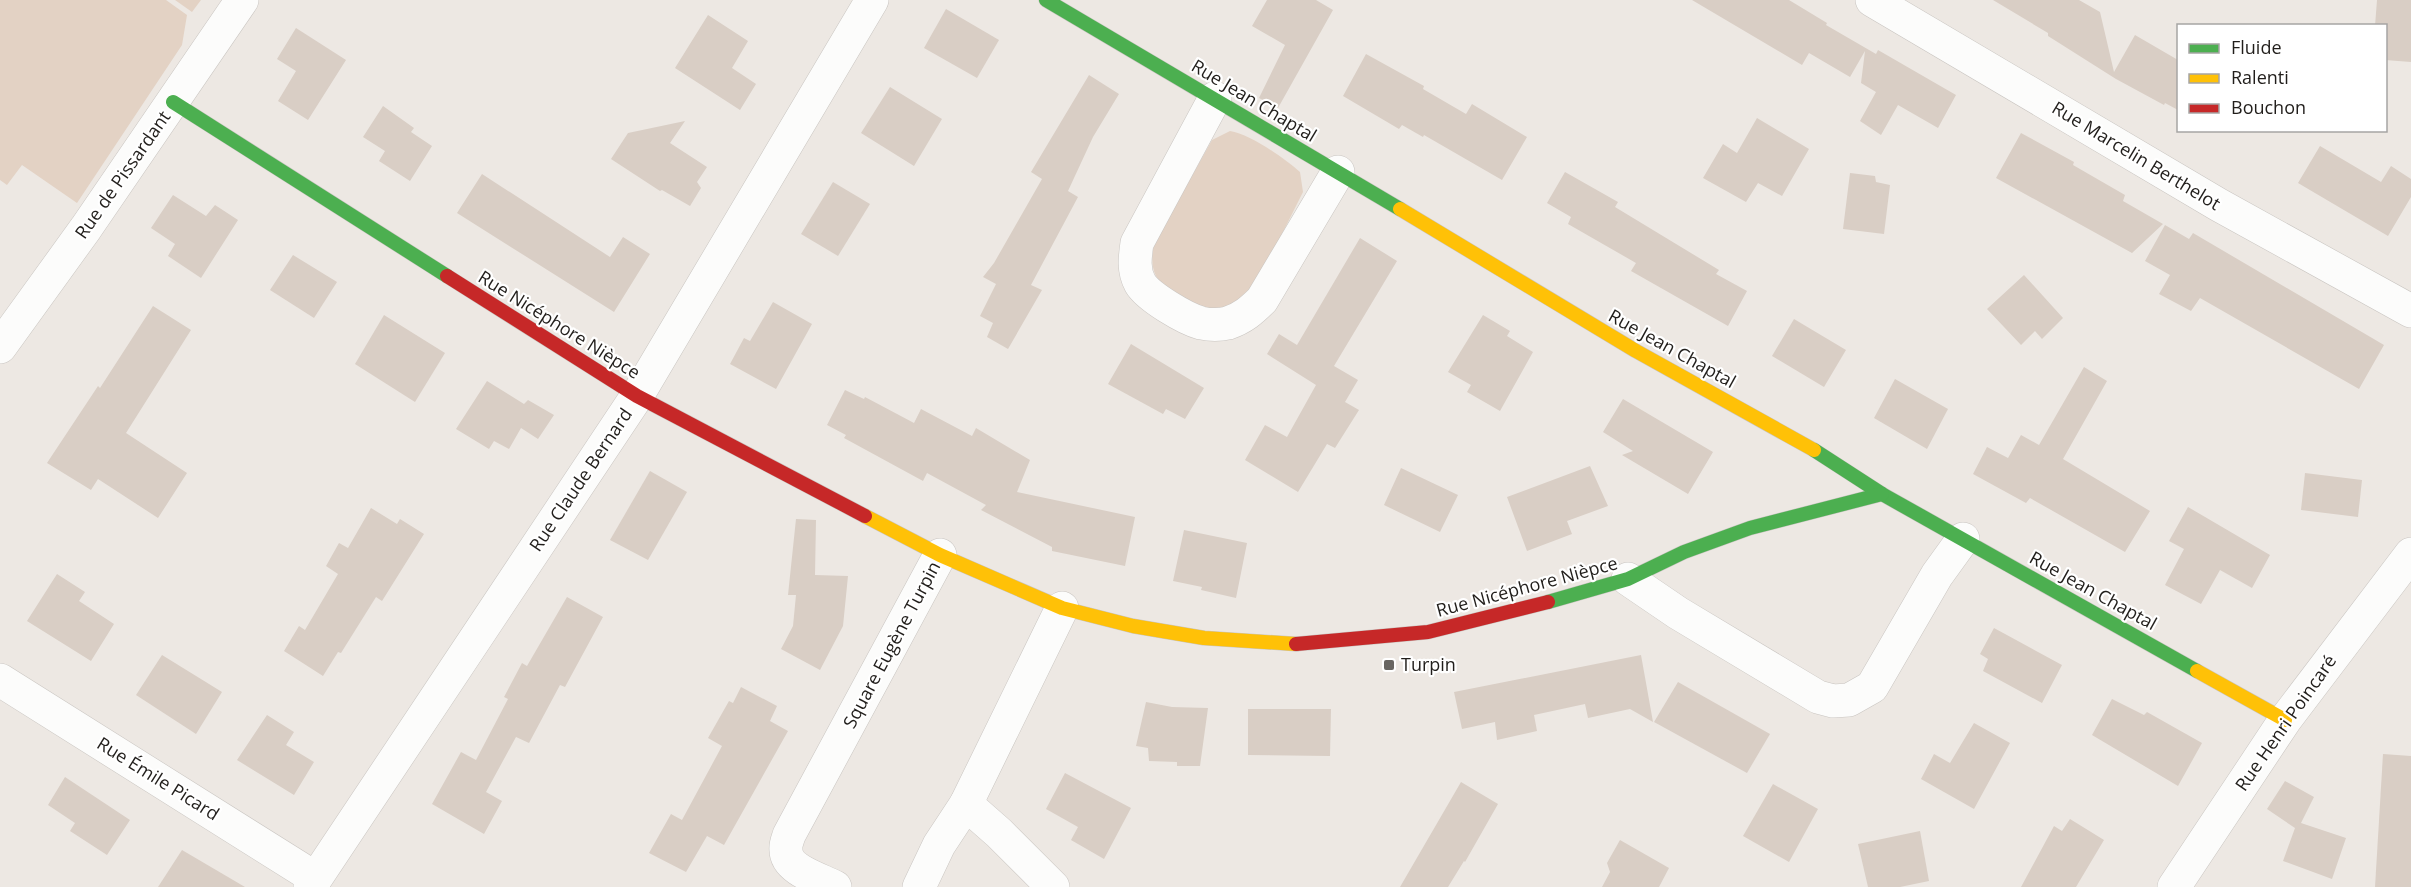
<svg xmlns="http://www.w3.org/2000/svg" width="2411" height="887" viewBox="0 0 2411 887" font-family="'Open Sans',sans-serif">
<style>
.green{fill:#e3d2c4}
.building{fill:#d9cec5}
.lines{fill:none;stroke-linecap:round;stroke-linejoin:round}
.street-casing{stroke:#c9c5c1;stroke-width:34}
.fast-casing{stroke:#c9c5c1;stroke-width:15}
.slow-casing{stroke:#c9c5c1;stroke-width:15}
.jam-casing{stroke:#c9c5c1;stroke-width:15}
.street{stroke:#fcfcfb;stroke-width:33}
.fast{stroke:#4caf50;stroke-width:14}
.slow{stroke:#ffc107;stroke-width:14}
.jam{stroke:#c62828;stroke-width:14}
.poi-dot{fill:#686561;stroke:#fff;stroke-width:2}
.labels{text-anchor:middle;stroke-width:4.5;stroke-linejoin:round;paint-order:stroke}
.street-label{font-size:18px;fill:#211e1b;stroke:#fff}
.poi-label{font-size:18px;fill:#211e1b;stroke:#fff;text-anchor:start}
</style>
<rect width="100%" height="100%" fill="#ede8e3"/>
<g class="green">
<polygon points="0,0 166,0 187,15 182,45 77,203 22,165 7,185 0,180"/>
<polygon points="175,0 201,0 192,12"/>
<path d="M1230,131C1250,134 1284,158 1300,172L1303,192L1250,298C1245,301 1239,307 1234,309C1210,316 1168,298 1156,276C1151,266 1152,255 1154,244L1212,140Z"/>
</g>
<g class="building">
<polygon points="1267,0 1316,0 1333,10 1278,108 1259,98 1285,45 1252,26"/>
<polygon points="1692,0 1789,0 1827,23 1826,25 1876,54 1878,50 1956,95 1938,128 1898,105 1881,135 1860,121 1876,92 1861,83 1865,51 1850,77 1809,53 1802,65"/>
<polygon points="1993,0 2079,0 2100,12 2114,72 2135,35 2178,60 2178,110 2165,103 2164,105 2116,79 2048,36 2048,33"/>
<polygon points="2377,0 2411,0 2411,62 2385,60 2385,26 2375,26"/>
<polygon points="946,9 999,40 977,78 924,48"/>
<polygon points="708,15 748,41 732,68 756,84 740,110 675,68"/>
<polygon points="296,28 346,60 308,120 278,101 296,71 277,59"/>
<polygon points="1366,54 1424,86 1423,89 1466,114 1472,104 1527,137 1502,180 1424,135 1423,137 1402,125 1399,129 1343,96"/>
<polygon points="1089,75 1119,94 1093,137 1068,191 1078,197 1031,285 1042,290 1008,349 987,337 993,323 980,316 996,284 983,277 994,263 1042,179 1031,172"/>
<polygon points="890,87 942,119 914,166 861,133"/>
<polygon points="383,106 414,128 411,132 432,146 410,181 379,161 385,151 363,137"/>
<polygon points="1757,118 1809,149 1782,196 1758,183 1746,202 1703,178 1723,144 1737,153"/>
<polygon points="685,121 670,143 707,167 697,182 701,188 690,206 662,190 660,191 611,159 628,133"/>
<polygon points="2021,133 2074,162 2073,165 2125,195 2123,201 2163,224 2132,253 1996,178"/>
<polygon points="2320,146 2381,182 2391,166 2411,179 2411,197 2388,236 2298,183"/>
<polygon points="1565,172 1618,202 1615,207 1719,270 1716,274 1747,291 1728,326 1631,271 1636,263 1568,224 1571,217 1547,203"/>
<polygon points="1850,173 1875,176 1876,182 1890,185 1884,234 1843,229"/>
<polygon points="482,174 610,257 623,237 650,254 614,312 457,213"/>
<polygon points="833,182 870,204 838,256 801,234"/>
<polygon points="173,195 206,216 215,205 238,220 201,278 168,256 175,244 151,228"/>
<polygon points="2165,225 2189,239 2193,233 2384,345 2359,389 2200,298 2191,311 2159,294 2170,275 2145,261"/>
<polygon points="1360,238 1397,261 1334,366 1358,380 1345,402 1359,410 1335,448 1327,444 1298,492 1245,460 1265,425 1287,437 1316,385 1267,354 1279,334 1297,345"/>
<polygon points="293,255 337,282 314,318 270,290"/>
<polygon points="2024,275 2063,318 2042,339 2035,331 2021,345 1987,309"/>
<polygon points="773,302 812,324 776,389 730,364 744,338 750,341"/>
<polygon points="153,306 191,330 126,433 187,473 158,518 98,479 91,490 47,463 98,386 100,388"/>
<polygon points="384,315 445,353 415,402 355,364"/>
<polygon points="1483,315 1510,331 1507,336 1533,352 1500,411 1467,392 1471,385 1448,372"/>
<polygon points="1794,319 1846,350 1824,387 1772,356"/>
<polygon points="1131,344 1204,388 1185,419 1166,409 1163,414 1108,384"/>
<polygon points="2084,367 2107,381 2063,459 2150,511 2125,552 2030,498 2026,503 1973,474 1987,447 2008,458 2021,435 2039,445"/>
<polygon points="1895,379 1948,409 1927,449 1874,418"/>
<polygon points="487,381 524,404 528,400 554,415 538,439 521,428 509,449 494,441 489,449 456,429"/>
<polygon points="845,390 864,399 865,397 914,423 921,409 972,436 976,428 1030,460 1017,492 1135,517 1125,566 1052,551 1052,547 981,510 986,505 927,473 923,481 844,438 846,435 827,425"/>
<polygon points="1623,399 1713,452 1688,494 1622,455 1633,451 1603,432"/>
<polygon points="1590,466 1608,506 1567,521 1572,534 1527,551 1507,497"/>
<polygon points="1401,468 1458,495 1440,532 1384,505"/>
<polygon points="650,471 687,492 648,560 610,540"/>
<polygon points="2305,473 2362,480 2358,517 2301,510"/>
<polygon points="2188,507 2270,555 2252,588 2220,570 2201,604 2165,585 2184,549 2169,541"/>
<polygon points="371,508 397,524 400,519 424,534 382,601 376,597 341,653 338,652 323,676 284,651 299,626 305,630 338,574 326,566 339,543 348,548"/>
<polygon points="796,519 816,520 815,575 848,576 843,626 820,670 781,649 793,626 796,595 788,595"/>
<polygon points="1184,530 1247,543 1236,598 1201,590 1202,587 1173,581"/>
<polygon points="57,574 85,592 79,601 114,624 91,661 27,621"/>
<polygon points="567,597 603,617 565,687 560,685 529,743 516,737 486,792 502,801 484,834 432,804 461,752 476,760 508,699 504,697 522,663 527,666"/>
<polygon points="1994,628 2062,665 2042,703 1983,671 1988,659 1980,654"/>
<polygon points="162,655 222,692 196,734 136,695"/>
<polygon points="1641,655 1653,722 1630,709 1588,718 1585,704 1534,715 1537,731 1497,740 1495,722 1462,729 1454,692"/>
<polygon points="1678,682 1770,734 1747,773 1654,722"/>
<polygon points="741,687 777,706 770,721 788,731 724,845 707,836 686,872 649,853 671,814 682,820 722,746 708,738 729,701 733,703"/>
<polygon points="2112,699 2144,715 2147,712 2202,743 2178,786 2092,735"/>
<polygon points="1146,702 1172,707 1208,708 1200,766 1177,766 1177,762 1149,761 1148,748 1136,746"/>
<polygon points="1248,709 1331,709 1330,756 1248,755"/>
<polygon points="267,715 294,732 286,745 314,762 294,795 237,760"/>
<polygon points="1974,723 2010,743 1974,809 1921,779 1934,754 1950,763"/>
<polygon points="2383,754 2411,756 2411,887 2375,887"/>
<polygon points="1065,773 1131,808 1104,859 1071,840 1078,827 1046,809"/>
<polygon points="65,777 130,820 107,855 70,831 75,823 48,805"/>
<polygon points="2285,781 2314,797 2301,823 2346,838 2332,879 2283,861 2295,828 2267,809"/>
<polygon points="1461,782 1498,804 1465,862 1464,861 1448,887 1400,887"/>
<polygon points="1773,784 1818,809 1789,862 1743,836"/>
<polygon points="2070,819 2104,840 2076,887 2021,887 2054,826 2062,831"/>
<polygon points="1920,831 1929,881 1900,887 1868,887 1858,844"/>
<polygon points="1620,840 1669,868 1659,887 1602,887 1610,872 1607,863"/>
<polygon points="182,850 245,887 158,887"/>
</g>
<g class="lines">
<g class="street-casing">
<g id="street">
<polyline points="1872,0 2219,205 2411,311"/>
<path d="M1215,98L1137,243C1135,257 1133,270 1140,283C1148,297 1186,319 1201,323C1210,325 1220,325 1228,323C1243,318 1252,310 1262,300L1338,172"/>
<polyline points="0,347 86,228 242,0"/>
<polyline points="1628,579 1678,613 1818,697 1833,701 1849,700 1872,687 1937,575 1963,539"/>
<polyline points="0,680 315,878"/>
<polyline points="966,804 999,833 1053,887"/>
<polyline points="310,887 637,396 872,0"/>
<path d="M835,887C820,879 786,870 786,850C785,845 788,839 789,835L940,555"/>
<polyline points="919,887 939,845 966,804 1062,608"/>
<polyline points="2174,887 2285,720 2411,554"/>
</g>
</g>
<g class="fast-casing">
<g id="fast">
<polyline points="1046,0 1400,209"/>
<polyline points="173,102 447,276"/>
<polyline points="1814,450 1882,494 2197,671"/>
<polyline points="1548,602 1628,579 1684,552 1750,528 1882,494"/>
</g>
</g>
<g class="slow-casing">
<g id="slow">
<polyline points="1400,209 1636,351 1814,450"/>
<polyline points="865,516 940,555 1062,608 1133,626 1204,638 1296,644"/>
<polyline points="2197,671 2285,720"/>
</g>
</g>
<g class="jam-casing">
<g id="jam">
<polyline points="447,276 637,396 865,516"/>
<polyline points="1296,644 1428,632 1548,602"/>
</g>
</g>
<use href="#street" class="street"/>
<use href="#fast" class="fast"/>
<use href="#slow" class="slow"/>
<use href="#jam" class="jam"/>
</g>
<rect class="poi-dot" x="1383" y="659" width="12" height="12" rx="3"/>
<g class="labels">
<g class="street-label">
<text transform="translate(1254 101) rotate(31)" y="6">Rue Jean Chaptal</text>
<text transform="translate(2136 156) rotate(31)" y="6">Rue Marcelin Berthelot</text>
<text transform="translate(123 175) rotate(-55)" y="6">Rue de Pissardant</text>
<text transform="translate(559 325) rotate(32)" y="6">Rue Nicéphore Nièpce</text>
<text transform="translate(1672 349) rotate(29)" y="6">Rue Jean Chaptal</text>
<text transform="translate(581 480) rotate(-56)" y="6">Rue Claude Bernard</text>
<text transform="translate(1527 587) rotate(-15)" y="6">Rue Nicéphore Nièpce</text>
<text transform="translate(2093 591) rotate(29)" y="6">Rue Jean Chaptal</text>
<text transform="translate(892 645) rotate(-62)" y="6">Square Eugène Turpin</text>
<text transform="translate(2286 723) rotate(-55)" y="6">Rue Henri Poincaré</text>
<text transform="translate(158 779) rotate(32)" y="6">Rue Émile Picard</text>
</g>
<g class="poi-label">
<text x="1401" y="671">Turpin</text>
</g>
</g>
<rect x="2177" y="24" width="210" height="108" fill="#ffffff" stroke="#a6a5a4" stroke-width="1.5"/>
<rect x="2189" y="44" width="30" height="9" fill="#4caf50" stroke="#a6a5a4" stroke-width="1.5"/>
<text x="2231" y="54" font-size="18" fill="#211e1b">Fluide</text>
<rect x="2189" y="74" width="30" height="9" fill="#ffc107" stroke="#a6a5a4" stroke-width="1.5"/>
<text x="2231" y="84" font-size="18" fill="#211e1b">Ralenti</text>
<rect x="2189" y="104" width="30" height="9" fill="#c62828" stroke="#a6a5a4" stroke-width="1.5"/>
<text x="2231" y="114" font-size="18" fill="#211e1b">Bouchon</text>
</svg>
